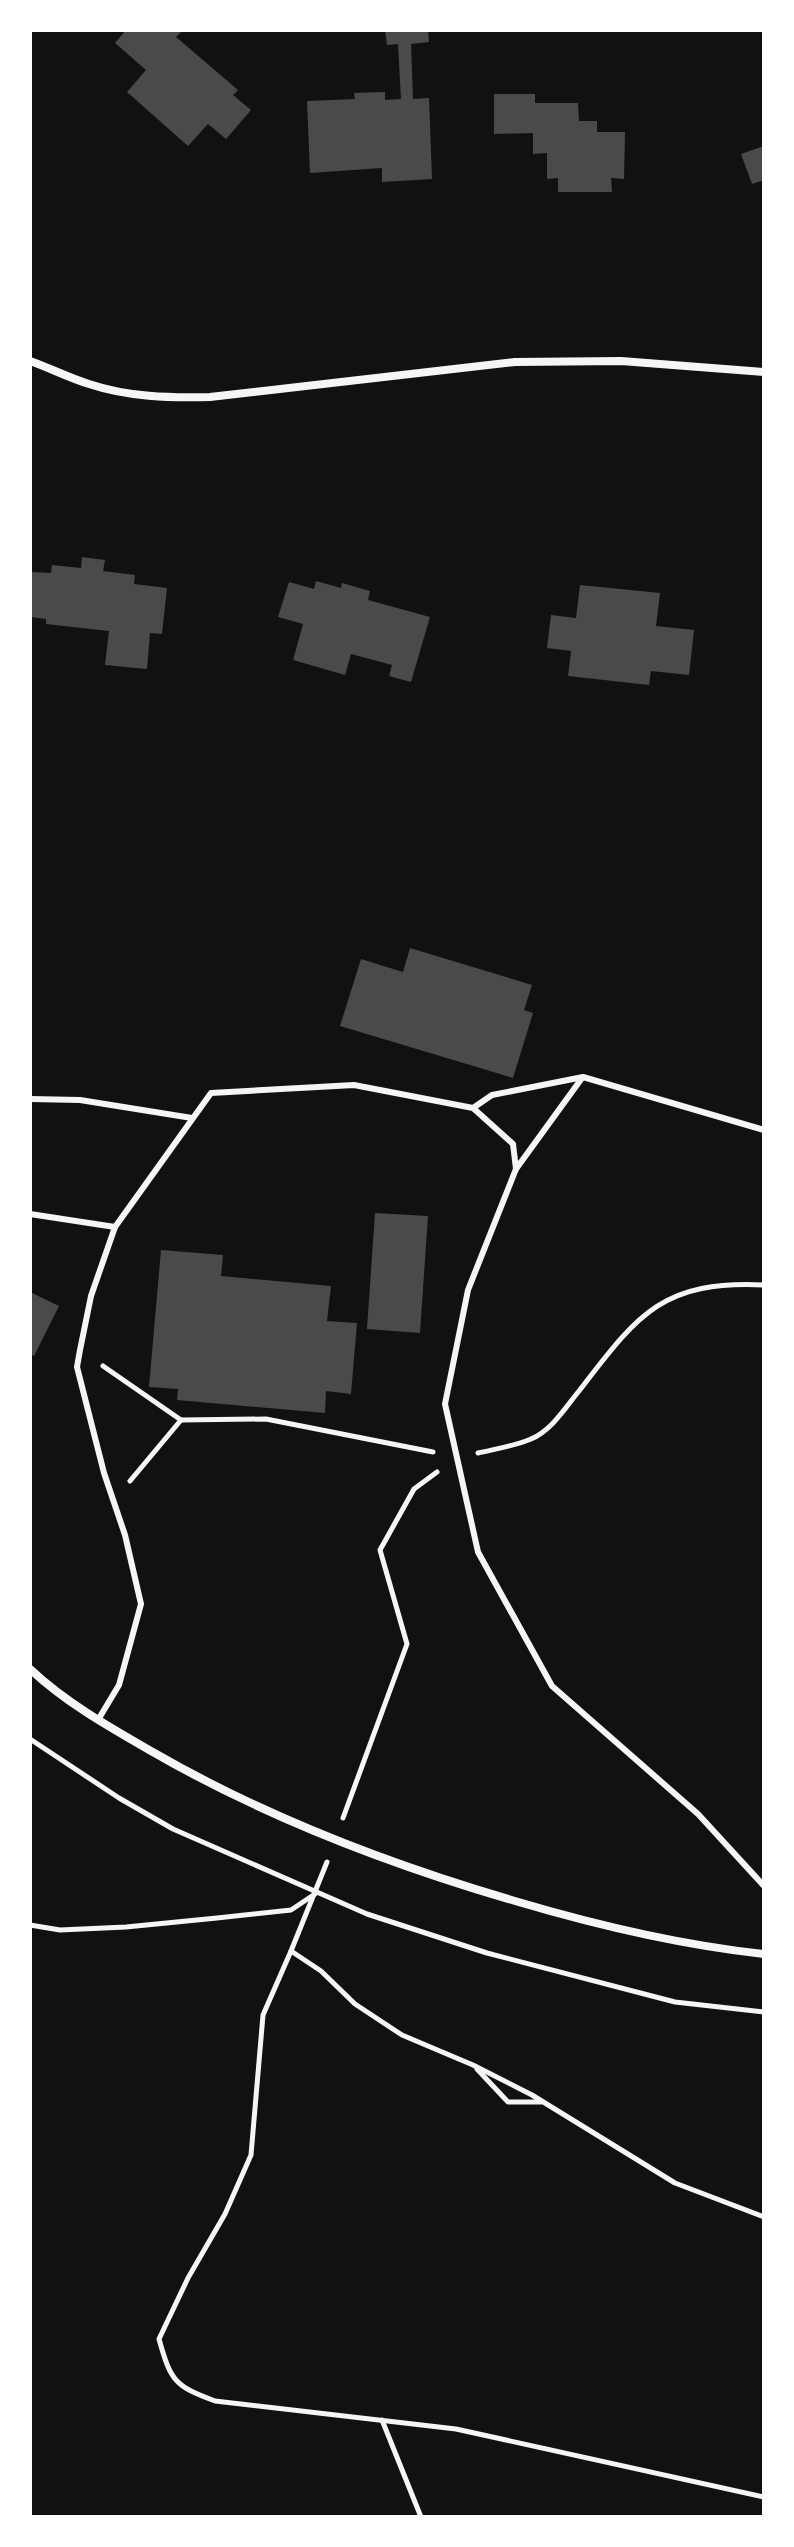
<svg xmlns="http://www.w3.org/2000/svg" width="794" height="2547" viewBox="0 0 794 2547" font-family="'DejaVu Sans',sans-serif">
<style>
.building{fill:#4a4a4a}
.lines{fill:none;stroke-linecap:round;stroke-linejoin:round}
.path{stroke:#f5f5f5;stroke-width:5}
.service{stroke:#f5f5f5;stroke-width:6}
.minor{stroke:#f5f5f5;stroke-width:8}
</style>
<rect width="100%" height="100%" fill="#111"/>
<g class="building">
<polygon points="126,30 183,30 176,37 238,90 233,95 251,110 226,139 208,124 188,146 127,92 146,70 115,43"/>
<polygon points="385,30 428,30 429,42 411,44 413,99 429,98 432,179 382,182 382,168 310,173 307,101 355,99 354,93 385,92 385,100 401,99 398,44 387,45"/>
<polygon points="494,94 535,94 535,103 578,103 579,121 597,121 597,132 625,132 624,179 611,178 612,192 558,192 558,178 547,179 547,153 533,154 533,133 494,134"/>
<polygon points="764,146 764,180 752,184 741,154"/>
<polygon points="82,557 105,560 103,571 135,575 134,584 167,588 162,634 150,633 147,669 105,665 109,631 46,624 46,619 30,617 31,572 51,573 52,565 81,568"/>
<polygon points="316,581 341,588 342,583 370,591 368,600 430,617 411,682 389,676 392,665 351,654 345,675 293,660 303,624 278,617 289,582 314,589"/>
<polygon points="580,585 660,593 656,626 694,630 689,675 651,671 649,685 568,676 571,651 547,648 551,615 576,618"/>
<polygon points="410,948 532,985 524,1010 533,1013 513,1078 340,1026 361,959 403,972"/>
<polygon points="375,1213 428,1216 420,1333 367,1329"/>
<polygon points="161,1250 223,1255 221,1276 331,1286 327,1321 357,1323 351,1394 326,1391 325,1413 177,1400 178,1389 149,1387"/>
<polygon points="30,1292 59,1306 34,1356 30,1354"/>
</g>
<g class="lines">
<g class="path">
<polyline points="103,1366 181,1420"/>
<path d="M478,1453C495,1449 515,1446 531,1439C552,1430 565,1408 579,1391C637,1316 661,1280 764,1285"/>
<polyline points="130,1481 181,1420 266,1419 433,1452"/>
<polyline points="30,1739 119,1798 173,1829 367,1914 487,1953 675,2002 764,2012"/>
<polyline points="343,1818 407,1644 380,1550 414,1489 437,1472"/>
<polyline points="327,1862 291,1951 321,1971 355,2004 402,2035 473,2065 532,2095 675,2183 764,2217"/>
<polyline points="30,1925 60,1930 126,1927 217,1918 291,1910 315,1894"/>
<path d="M291,1951L263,2015L251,2155L225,2214L188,2278L159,2339C171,2382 175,2386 215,2401L456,2429L764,2497"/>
<polyline points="477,2069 508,2102 541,2102"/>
<polyline points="382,2420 421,2517"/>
</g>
<g class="service">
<polyline points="30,1099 80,1100 192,1118"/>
<polyline points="473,1108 492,1095 583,1077 764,1130"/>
<polyline points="516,1169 582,1078"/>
<polyline points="30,1214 115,1227"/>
<polyline points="98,1720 119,1685 141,1604 125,1535 104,1473 77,1367 80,1350 91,1296 115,1227 211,1093 354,1085 473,1108 513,1144 516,1169 468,1290 445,1404 478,1552 552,1686 698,1814 764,1886"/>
</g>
<g class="minor">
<path d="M30,361C50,368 69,378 89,384C128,397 169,398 210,397L515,362L621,361L764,372"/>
<path d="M30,1669C65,1702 109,1727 151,1751C265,1817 388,1864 515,1901C596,1925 680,1945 764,1954"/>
</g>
</g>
<rect width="794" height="2547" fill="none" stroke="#ffffff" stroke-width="64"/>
</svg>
